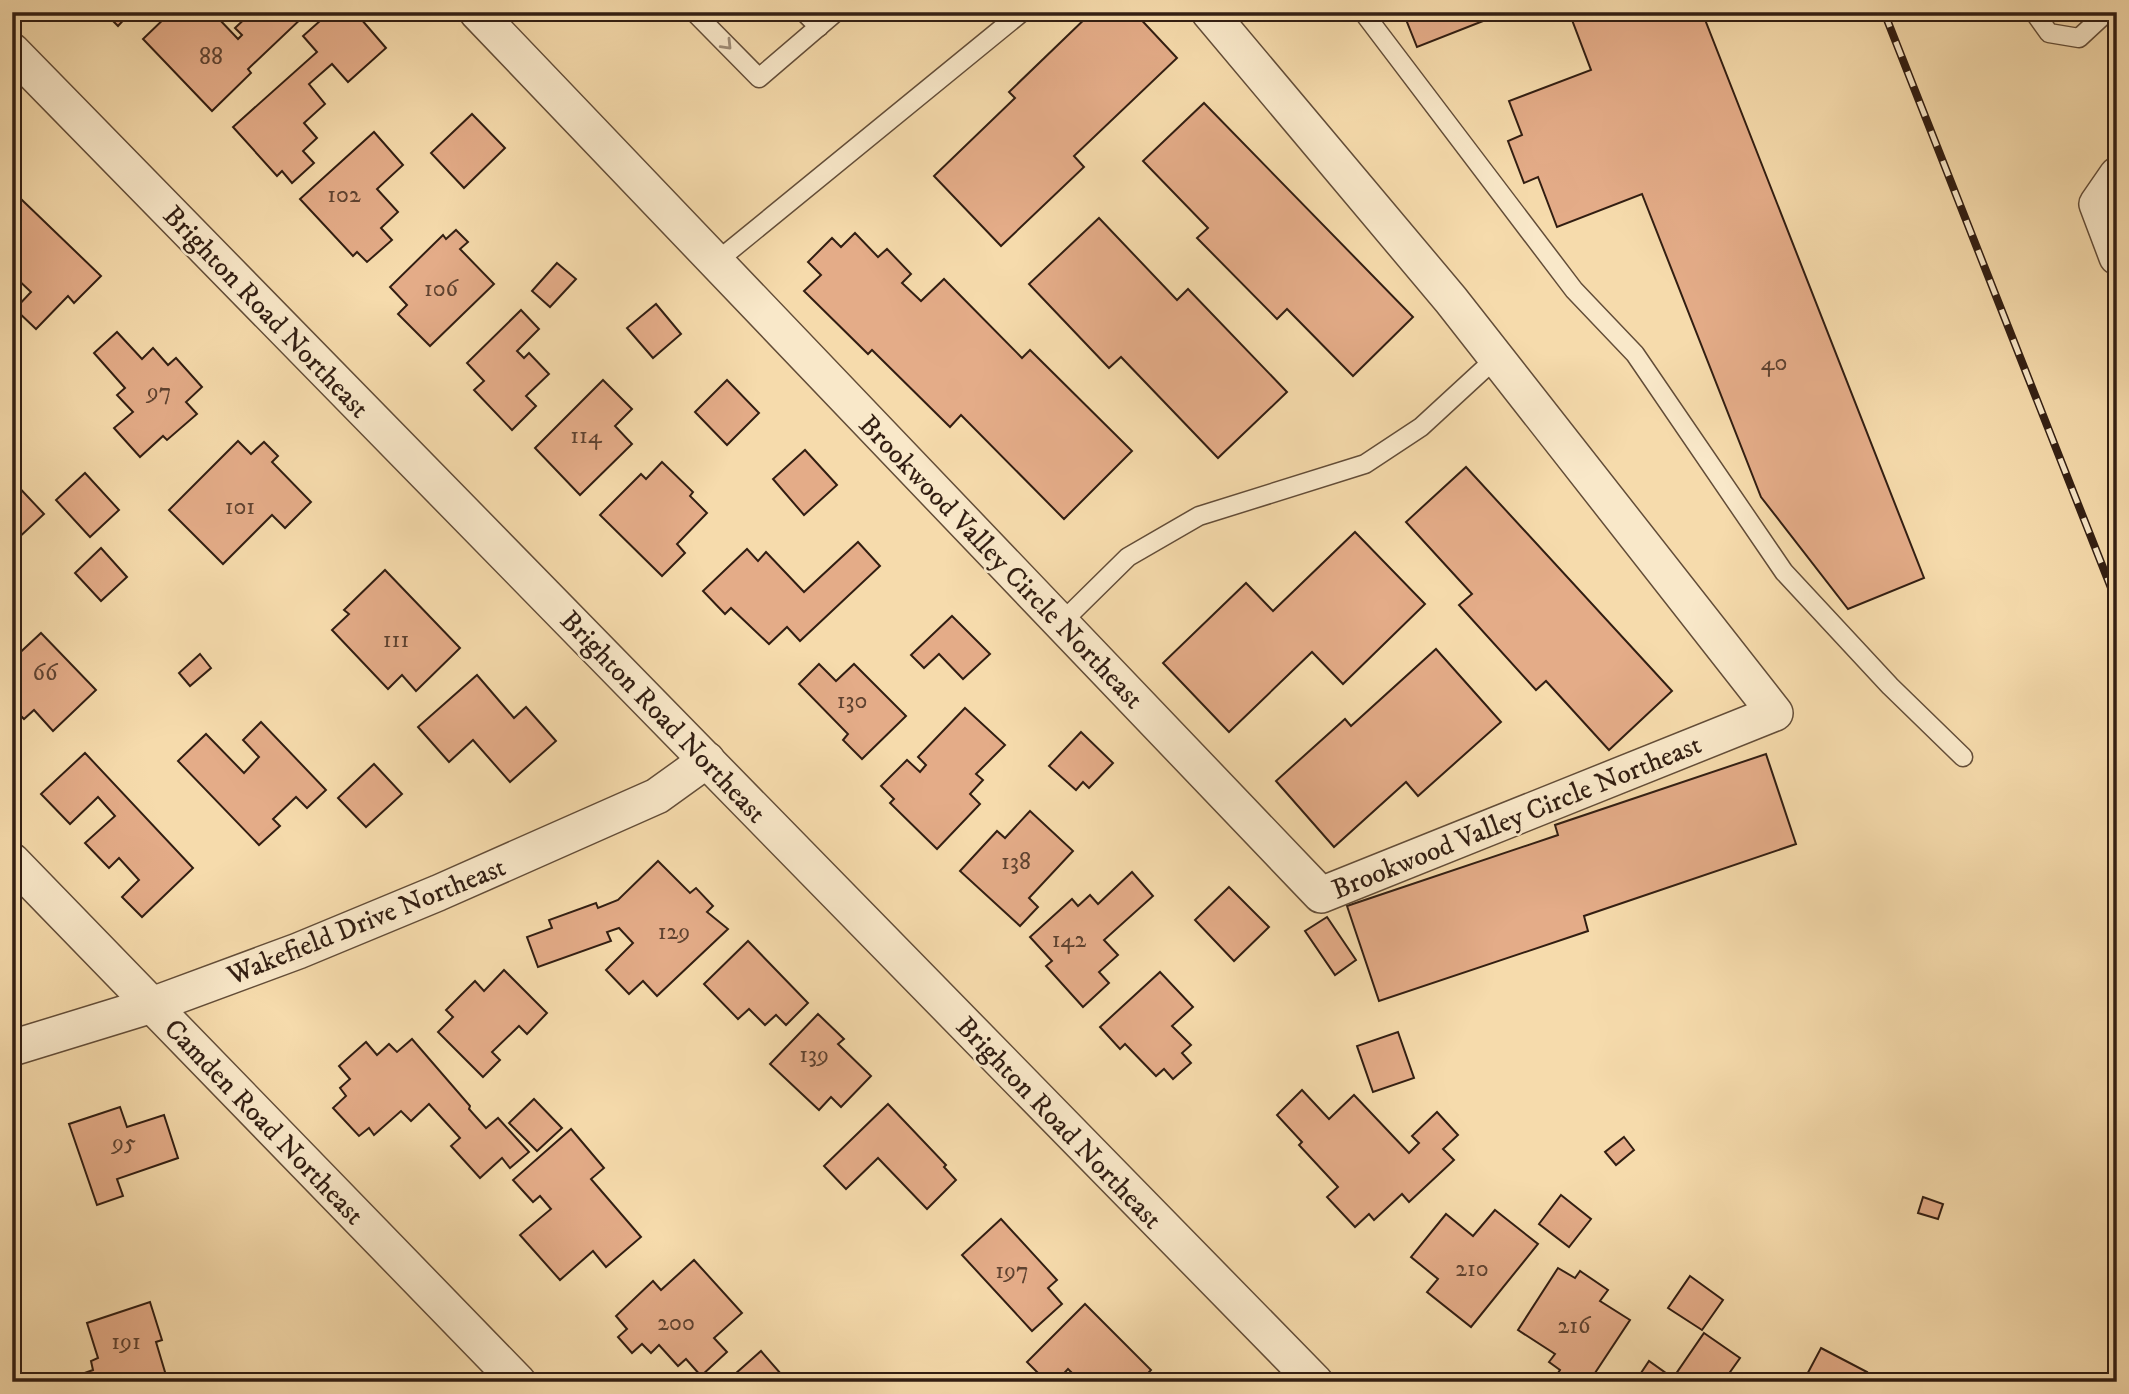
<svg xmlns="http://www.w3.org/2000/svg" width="2129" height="1394" viewBox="0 0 2129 1394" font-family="'IM FELL DW Pica',serif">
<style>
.building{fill:#e4ac88;stroke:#321e12;stroke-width:2}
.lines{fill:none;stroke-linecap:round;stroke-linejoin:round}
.service-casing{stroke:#634d38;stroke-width:21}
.minor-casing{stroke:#634d38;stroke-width:38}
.service{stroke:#f9e8c9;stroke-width:18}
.minor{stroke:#f9e8c9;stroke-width:35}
.rail-casing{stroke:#321e12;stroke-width:8}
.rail{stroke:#f9e8c9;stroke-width:5;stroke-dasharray:16;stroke-linecap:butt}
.oneway{stroke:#9f8d77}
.labels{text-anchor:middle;stroke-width:5;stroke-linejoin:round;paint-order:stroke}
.number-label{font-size:24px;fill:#5e4230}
.street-label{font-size:28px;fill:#321e12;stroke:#f9e8c9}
</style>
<rect width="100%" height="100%" fill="#f6dbac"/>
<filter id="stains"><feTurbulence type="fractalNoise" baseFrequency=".00286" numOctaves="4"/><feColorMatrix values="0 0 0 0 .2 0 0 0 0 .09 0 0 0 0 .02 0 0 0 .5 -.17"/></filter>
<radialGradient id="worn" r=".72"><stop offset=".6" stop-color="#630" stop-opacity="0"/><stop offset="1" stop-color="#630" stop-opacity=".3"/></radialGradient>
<g class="building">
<polygon points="104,12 131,12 118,26"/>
<polygon points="171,12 224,12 218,18 238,39 242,35 235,28 252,12 301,12 304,16 248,69 251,73 212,111 143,39"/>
<polygon points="330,12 355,12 386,48 348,82 332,64 309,84 325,104 304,123 317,138 303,151 314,163 292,183 282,171 277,176 233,127 317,52 303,36"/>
<polygon points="1092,12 1134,12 1177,58 1074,156 1084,167 1001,246 934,176 1015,98 1009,92"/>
<polygon points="1403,12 1506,12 1417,47"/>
<polygon points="1569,12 1702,12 1924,578 1848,609 1761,497 1642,194 1557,227 1538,177 1524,183 1508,141 1522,135 1509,101 1591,70"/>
<polygon points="1204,103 1413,317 1353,376 1287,309 1277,319 1197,238 1208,228 1143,161"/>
<polygon points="472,114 505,148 464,188 431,153"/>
<polygon points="374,132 403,165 377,189 398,212 381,228 392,240 367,262 357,252 353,256 300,199"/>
<polygon points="22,200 101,276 74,303 68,296 36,329 15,309 31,292 12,274 12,210"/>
<polygon points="1099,218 1177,300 1188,289 1287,392 1218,458 1121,357 1109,368 1029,284"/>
<polygon points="456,230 468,242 460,249 494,284 430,346 398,314 407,305 390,287 443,235 446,239"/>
<polygon points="855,233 878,257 887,249 911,274 902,283 921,301 944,279 1022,358 1030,350 1132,451 1064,519 961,415 950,427 872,350 868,354 804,291 821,275 808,262 832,238 841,247"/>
<polygon points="557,263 576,279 550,307 532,291"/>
<polygon points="656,304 681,334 653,358 627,328"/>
<polygon points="521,310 539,329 517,351 524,358 529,353 549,374 526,396 536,406 512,430 474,390 484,381 467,363"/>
<polygon points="117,332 142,359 153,348 168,365 176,358 202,387 186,402 197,414 167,440 163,436 140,457 114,428 133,412 117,395 125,388 94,353"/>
<polygon points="603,380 632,409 615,426 632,444 580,495 535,448"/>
<polygon points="727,380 759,413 727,445 695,412"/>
<polygon points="238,441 251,454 264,442 278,456 272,462 311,502 285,528 272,515 223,564 169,510"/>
<polygon points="805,450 837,485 804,515 773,479"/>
<polygon points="662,462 693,492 690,496 707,513 677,544 685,553 662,576 600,515 641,474 646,479"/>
<polygon points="1466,467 1672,691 1609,750 1546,681 1536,690 1459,605 1472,594 1406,522"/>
<polygon points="85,473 119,510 90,537 56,500"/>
<polygon points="12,480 44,514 12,544"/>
<polygon points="1355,532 1425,604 1343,684 1312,652 1229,732 1163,663 1246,583 1273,611"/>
<polygon points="858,542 880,566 800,641 787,627 769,644 731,608 725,614 703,591 747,549 758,561 766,552 804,592"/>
<polygon points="101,548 127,577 101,601 75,573"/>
<polygon points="385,570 460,648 416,691 402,675 388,689 332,630 349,614 344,610"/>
<polygon points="952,616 990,654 963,679 939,654 924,668 911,655"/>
<polygon points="41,633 96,690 53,731 34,710 24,719 12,707 12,699 19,692 12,684 12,660"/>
<polygon points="1436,649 1501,722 1418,796 1406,782 1334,847 1276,781 1345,719 1351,726"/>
<polygon points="200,654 211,668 190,686 179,673"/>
<polygon points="819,664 836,681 854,664 906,716 862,759 843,740 848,734 799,684"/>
<polygon points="477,675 514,718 526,707 556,741 510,782 473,740 449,762 418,727"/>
<polygon points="965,708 1005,745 976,774 983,780 970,794 980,804 937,849 890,803 894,799 881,786 907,760 920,772 926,765 918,757"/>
<polygon points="261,722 326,790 307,808 296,797 273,819 280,826 259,845 178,761 206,734 244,773 259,757 243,740"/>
<polygon points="1081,732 1113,763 1089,788 1083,782 1076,790 1049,766"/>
<polygon points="85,753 193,868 142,917 122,897 139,880 119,858 109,868 85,843 115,816 98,797 70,824 41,794"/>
<polygon points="1766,754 1796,844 1584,916 1588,931 1379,1001 1347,906 1558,835 1555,825"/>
<polygon points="374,764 402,794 366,827 338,798"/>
<polygon points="1030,811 1073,851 1029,898 1038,907 1020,926 960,871 997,831 1005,838"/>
<polygon points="658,861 690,893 696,888 713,906 707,912 728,929 657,996 643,981 629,994 606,970 633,943 619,928 607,932 611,941 538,967 527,937 552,928 549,920 596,903 598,908 618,900"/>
<polygon points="1132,872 1153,896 1104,940 1118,955 1099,972 1109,983 1083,1007 1046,966 1052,961 1030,937 1072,899 1078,906 1090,895 1098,904"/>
<polygon points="1229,887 1269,927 1234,961 1195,920"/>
<polygon points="1327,917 1356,960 1335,975 1305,931"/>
<polygon points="748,941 808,1003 786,1025 776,1015 765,1025 749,1009 738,1019 704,984"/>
<polygon points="504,970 547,1013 527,1034 519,1026 492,1052 500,1060 483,1077 438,1032 453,1017 446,1010 475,981 484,991"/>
<polygon points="1160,972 1193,1007 1172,1026 1191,1045 1182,1053 1191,1063 1173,1079 1164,1069 1156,1076 1125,1044 1120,1049 1100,1027"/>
<polygon points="818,1014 844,1039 838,1044 871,1076 841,1107 831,1097 819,1110 770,1064"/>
<polygon points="1398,1032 1414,1078 1373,1092 1357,1046"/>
<polygon points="412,1039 470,1106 469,1109 486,1128 498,1118 529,1152 510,1168 502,1158 480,1178 451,1146 460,1138 429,1104 411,1121 401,1111 374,1135 369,1128 359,1136 333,1108 346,1096 340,1088 350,1079 339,1066 366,1042 377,1055 389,1044 397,1052"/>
<polygon points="1302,1090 1329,1119 1354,1095 1409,1153 1419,1143 1412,1136 1437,1112 1458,1135 1443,1149 1454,1160 1409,1202 1402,1194 1374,1220 1369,1214 1355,1227 1327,1197 1338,1187 1299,1145 1302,1142 1277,1115"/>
<polygon points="534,1099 562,1128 537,1151 509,1123"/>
<polygon points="888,1104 946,1165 944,1167 956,1180 927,1209 878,1158 846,1189 824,1166"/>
<polygon points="120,1107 127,1127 164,1115 178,1158 117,1179 123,1196 97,1205 69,1124"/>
<polygon points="571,1129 604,1168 591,1179 641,1237 606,1267 593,1251 560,1280 520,1235 551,1209 540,1196 533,1202 513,1180"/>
<polygon points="1624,1137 1634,1150 1616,1165 1605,1152"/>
<polygon points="1561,1195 1591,1219 1569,1247 1539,1224"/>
<polygon points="1923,1197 1943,1204 1938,1219 1918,1213"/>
<polygon points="1495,1210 1538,1244 1471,1327 1427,1292 1438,1279 1411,1257 1446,1214 1473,1236"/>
<polygon points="1001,1219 1057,1280 1048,1288 1062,1304 1032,1331 962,1255"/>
<polygon points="694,1260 742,1313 714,1338 727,1352 701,1376 686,1359 678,1366 659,1345 651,1353 642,1344 632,1353 618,1337 627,1329 616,1316 653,1281 661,1290"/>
<polygon points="1558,1268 1575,1278 1580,1271 1608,1290 1600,1301 1630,1320 1589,1382 1558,1382 1554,1379 1560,1370 1549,1362 1555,1354 1518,1330"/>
<polygon points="1690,1276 1723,1300 1702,1330 1668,1308"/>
<polygon points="150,1302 162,1340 156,1342 168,1382 84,1382 82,1374 93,1370 91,1361 98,1358 87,1323"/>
<polygon points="1085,1304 1151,1370 1140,1382 1081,1382 1068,1369 1056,1382 1047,1382 1027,1362"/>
<polygon points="1704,1333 1740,1358 1723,1382 1635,1382 1649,1361 1673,1378"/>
<polygon points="1821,1348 1867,1372 1862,1382 1803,1382"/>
<polygon points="761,1351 788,1382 726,1382"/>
</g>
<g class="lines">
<g class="service-casing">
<g id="service">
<polyline points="694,12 759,78 836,12"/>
<polyline points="804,12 819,27"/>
<polyline points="1363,12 1574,290 1635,354 1784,572 1890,686 1963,757"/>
<polyline points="2034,12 2049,33 2079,38 2107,12"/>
<polyline points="716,262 1022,12"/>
<polyline points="1061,623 1128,557 1199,516 1365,464 1421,427 1496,358"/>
</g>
</g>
<g class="minor-casing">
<g id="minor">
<polyline points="477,12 1321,895 1775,713 1451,300 1209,12"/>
<polyline points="12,51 1315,1382"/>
<polyline points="2117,175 2097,204 2117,257"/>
<polyline points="12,861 518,1382"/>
<polyline points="12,1048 152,1005 298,951 438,893 657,796 707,760"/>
</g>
</g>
<use href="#service" class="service"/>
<use href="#minor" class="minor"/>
<g class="rail-casing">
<polyline id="rail" points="1884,12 2117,603"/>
</g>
<use href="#rail" class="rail"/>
</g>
<defs><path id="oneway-chevron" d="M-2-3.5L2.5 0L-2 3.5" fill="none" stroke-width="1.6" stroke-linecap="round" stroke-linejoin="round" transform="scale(1.75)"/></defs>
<use class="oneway" href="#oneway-chevron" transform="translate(727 45) rotate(46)"/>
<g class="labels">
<g class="number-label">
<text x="211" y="64">88</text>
<text x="344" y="202">102</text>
<text x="441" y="296">106</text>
<text x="1774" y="370">40</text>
<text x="159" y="399">97</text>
<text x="586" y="443">114</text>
<text x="240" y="514">101</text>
<text x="396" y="647">111</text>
<text x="45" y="680">66</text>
<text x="852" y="708">130</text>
<text x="1016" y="869">138</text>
<text x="674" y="939">129</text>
<text x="1069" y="947">142</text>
<text x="814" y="1062">139</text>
<text x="124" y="1150">95</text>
<text x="1472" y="1276">210</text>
<text x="1012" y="1278">197</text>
<text x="676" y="1330">200</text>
<text x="1574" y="1333">216</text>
<text x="126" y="1349">191</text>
</g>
<g class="street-label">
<text transform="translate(267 311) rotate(46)" y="10">Brighton Road Northeast</text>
<text transform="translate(1002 561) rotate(46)" y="10">Brookwood Valley Circle Northeast</text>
<text transform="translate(664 716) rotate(46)" y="10">Brighton Road Northeast</text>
<text transform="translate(1516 816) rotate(-22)" y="10">Brookwood Valley Circle Northeast</text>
<text transform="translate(366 920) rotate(-22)" y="10">Wakefield Drive Northeast</text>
<text transform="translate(265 1121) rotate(46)" y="10">Camden Road Northeast</text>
<text transform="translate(1060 1122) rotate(46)" y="10">Brighton Road Northeast</text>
</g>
</g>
<rect width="2129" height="1394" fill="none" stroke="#f6dbac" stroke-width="42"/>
<rect x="14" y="14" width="2101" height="1366" fill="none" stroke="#321e12" stroke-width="3.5"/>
<rect x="21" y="21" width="2087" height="1352" fill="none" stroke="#321e12" stroke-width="2"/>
<rect width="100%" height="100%" filter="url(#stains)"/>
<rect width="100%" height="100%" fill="url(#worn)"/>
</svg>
